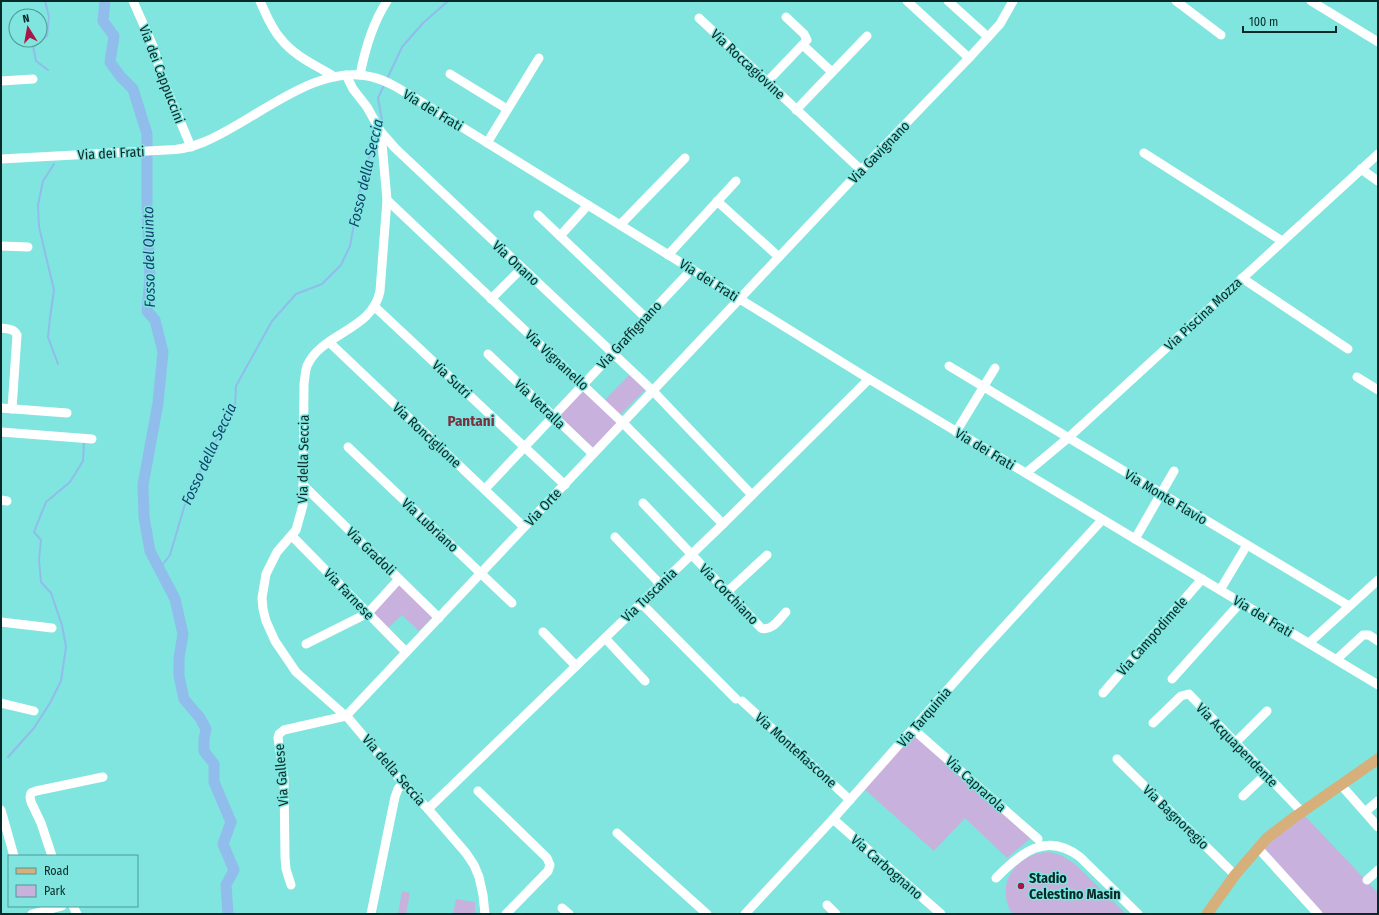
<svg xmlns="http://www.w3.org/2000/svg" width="1379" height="915" viewBox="0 0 1379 915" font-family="'Fira Sans Condensed',sans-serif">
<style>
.green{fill:#c9b1dd}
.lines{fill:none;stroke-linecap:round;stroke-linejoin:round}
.stream{stroke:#90bdec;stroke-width:2}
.river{stroke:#90bdec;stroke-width:11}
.minor{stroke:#fff;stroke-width:9}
.major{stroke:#d6af7a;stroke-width:11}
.poi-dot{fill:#aa1547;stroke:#7fe5de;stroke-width:1.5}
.labels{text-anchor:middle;stroke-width:3;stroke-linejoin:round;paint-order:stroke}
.street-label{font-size:14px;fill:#072a28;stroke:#7fe5de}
.poi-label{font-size:14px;font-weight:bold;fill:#072a28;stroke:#7fe5de;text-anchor:start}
.water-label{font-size:15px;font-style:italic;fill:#11426e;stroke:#7fe5de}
.neighbourhood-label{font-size:15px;font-weight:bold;fill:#77313f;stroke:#7fe5de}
</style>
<rect width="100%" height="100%" fill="#7fe5de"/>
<g class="green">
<polygon points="631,373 647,388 620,415 605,400"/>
<polygon points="583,388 619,422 593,448 558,415"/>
<polygon points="398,582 434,615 419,631 402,615 387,629 369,612"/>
<polygon points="913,732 1032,837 1007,858 965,818 934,851 863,788"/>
<polygon points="1304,815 1378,893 1378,914 1321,914 1261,849"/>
<path d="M1049,852L1061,855L1075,864L1126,914H1012C994,884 1016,853 1049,852Z"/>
<polygon points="402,891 410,893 406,914 398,914"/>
<polygon points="456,899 475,902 475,914 453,914"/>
</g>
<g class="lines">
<g class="stream">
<polyline points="45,1 49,17 47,36 33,46 36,61 48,70"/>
<polyline points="387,79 402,47 423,23 448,1"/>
<polyline points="380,125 382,120 378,98 385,83"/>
<polyline points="54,164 43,181 38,205 39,227 54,290 50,318 48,337 58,364"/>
<polyline points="160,568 170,555 188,494 235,405 236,386 272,321 296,294 322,284 341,265 350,246 363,174 378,133"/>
<polyline points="8,757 34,728 50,703 61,681 66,647 62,625 51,593 41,582 39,560 41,540 34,532 46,502 70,482 83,461 84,442"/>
</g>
<polyline class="river" points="105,1 103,21 114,36 110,62 120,76 133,89 147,134 147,205 150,277 147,311 155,320 163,352 158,403 143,485 144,517 150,551 175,599 183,634 179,658 179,676 184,699 200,718 206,729 204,739 204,751 214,764 214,782 231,822 223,844 234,870 226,885 228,914"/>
<g class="minor">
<polyline points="133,1 153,46 163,80 191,147"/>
<path d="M260,1C266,14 271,28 281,39C294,56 317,66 335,77"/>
<polyline points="907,1 969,58"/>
<polyline points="948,1 988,37"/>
<polyline points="1176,1 1221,35"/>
<polyline points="1311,1 1378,42"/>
<polyline points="699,18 861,170"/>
<polyline points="806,48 832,72"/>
<polyline points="450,74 507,109"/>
<path d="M346,75L353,89L367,107L381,132L387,200L380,291C373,330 321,333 307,366C305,372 305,378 304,384L303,505L296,530L277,552L266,574L262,598L263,609L266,621L275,641L296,672L349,719L403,783L428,809L466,853L474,865L479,877L483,895L485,914"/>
<path d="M360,75C365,49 372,24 387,1"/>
<polyline points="1,81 33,79"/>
<polyline points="767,82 807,40 804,34 786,17"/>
<polyline points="796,110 867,36"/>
<polyline points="381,132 395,148 653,391 752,495"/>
<polyline points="487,143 539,58"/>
<polyline points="1144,153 1282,241"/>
<path d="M1,159L166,150C179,150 192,147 204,142C254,122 315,62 372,77C390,81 407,94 423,103L869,379L1378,685"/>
<polyline points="1361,169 1378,181"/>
<polyline points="387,200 623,423 723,524"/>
<polyline points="717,201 779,257"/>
<polyline points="538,215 646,318"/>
<polyline points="620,225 685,158"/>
<polyline points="560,236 588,205"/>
<polyline points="1,246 28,247"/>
<polyline points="668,255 736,181"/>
<polyline points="1242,278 1348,349"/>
<polyline points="491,299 522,268"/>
<polyline points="374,306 565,485"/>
<path d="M1,328C7,329 14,328 17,335L12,409"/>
<polyline points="329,342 524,527"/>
<polyline points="488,354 593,454"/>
<polyline points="949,366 1349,606"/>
<polyline points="1357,377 1378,390"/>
<polyline points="1,408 67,413"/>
<polyline points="1,432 92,439"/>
<polyline points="956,432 995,368"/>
<polyline points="348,447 512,603"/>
<polyline points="1026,473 1068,438 1378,154"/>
<polyline points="303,485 439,618"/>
<polyline points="485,489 692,269"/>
<polyline points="1,500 7,501"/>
<path d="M643,503L761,628C772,632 780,618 786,612"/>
<polyline points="292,536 406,652"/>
<polyline points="615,537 660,584"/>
<polyline points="1135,539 1174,471"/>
<polyline points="1220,590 1247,545"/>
<polyline points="727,592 767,555"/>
<polyline points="641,603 736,699"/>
<polyline points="1,622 52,628"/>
<polyline points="543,632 576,666"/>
<polyline points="605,638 645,681"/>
<polyline points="1309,643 1378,580"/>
<polyline points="306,644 368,613 399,579"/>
<polyline points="1337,659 1363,635 1369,635 1378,641"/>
<polyline points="1172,679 1241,602"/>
<polyline points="1103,693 1202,579"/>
<polyline points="742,701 850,800"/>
<polyline points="1,703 34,711"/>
<polyline points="1153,723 1181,696 1189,694 1302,812"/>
<polyline points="913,729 1038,839"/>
<polyline points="1235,743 1267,711"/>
<polyline points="1117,759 1235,875"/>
<polyline points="1341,785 1378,827"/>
<polyline points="478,791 547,858 550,865 548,871 506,914"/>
<polyline points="1243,796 1266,774"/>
<polyline points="428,809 723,524 869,379"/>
<polyline points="1,810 14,856"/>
<polyline points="1365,812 1378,801"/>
<polyline points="833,819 941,914"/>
<polyline points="617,833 707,914"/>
<polyline points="1258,848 1318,914"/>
<polyline points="52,856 41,823 31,802 30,797 31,793 36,791 103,777"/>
<path d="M996,878C1021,853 1046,831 1080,857L1138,914"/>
<polyline points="1367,880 1378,870"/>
<polyline points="291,885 286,869 285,857 284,779 278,738 279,734 284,730 346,716 861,170 969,58 1000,24 1013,1"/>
<polyline points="827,905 836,914"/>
<polyline points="73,906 77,914"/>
<polyline points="562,908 569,914"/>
<polyline points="32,914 62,906"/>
<polyline points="371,914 395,797 398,789 403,783"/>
<polyline points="745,914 833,819 980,653 1102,520"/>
</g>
<polyline class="major" points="1207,914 1235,875 1267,838 1292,819 1378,759"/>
</g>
<circle class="poi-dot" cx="1021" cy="886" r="4"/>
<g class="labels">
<g class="street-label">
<text transform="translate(748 64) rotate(43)" y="5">Via Roccagiovine</text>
<text transform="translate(162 74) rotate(69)" y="5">Via dei Cappuccini</text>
<text transform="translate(433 110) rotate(31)" y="5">Via dei Frati</text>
<text transform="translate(879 152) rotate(-46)" y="5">Via Gavignano</text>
<text transform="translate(111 153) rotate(-3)" y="5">Via dei Frati</text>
<text transform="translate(516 263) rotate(43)" y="5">Via Onano</text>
<text transform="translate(709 280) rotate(32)" y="5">Via dei Frati</text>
<text transform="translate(1203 314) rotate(-43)" y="5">Via Piscina Mozza</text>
<text transform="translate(629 335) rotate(-47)" y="5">Via Graffignano</text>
<text transform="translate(557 360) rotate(43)" y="5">Via Vignanello</text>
<text transform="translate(452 379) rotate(43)" y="5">Via Sutri</text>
<text transform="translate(540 404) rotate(44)" y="5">Via Vetralla</text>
<text transform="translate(427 435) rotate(43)" y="5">Via Ronciglione</text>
<text transform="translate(985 449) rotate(31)" y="5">Via dei Frati</text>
<text transform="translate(303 459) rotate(-89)" y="5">Via della Seccia</text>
<text transform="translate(1166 497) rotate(31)" y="5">Via Monte Flavio</text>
<text transform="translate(543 507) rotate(-47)" y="5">Via Orte</text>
<text transform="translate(430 525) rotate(43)" y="5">Via Lubriano</text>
<text transform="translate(371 551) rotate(44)" y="5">Via Gradoli</text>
<text transform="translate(349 594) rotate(46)" y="5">Via Farnese</text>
<text transform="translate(729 594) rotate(46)" y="5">Via Corchiano</text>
<text transform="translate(649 595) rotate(-44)" y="5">Via Tuscania</text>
<text transform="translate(1263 616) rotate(31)" y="5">Via dei Frati</text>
<text transform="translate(1152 636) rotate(-49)" y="5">Via Campodimele</text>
<text transform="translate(924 717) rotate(-49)" y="5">Via Tarquinia</text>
<text transform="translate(1237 745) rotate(46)" y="5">Via Acquapendente</text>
<text transform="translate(796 750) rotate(42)" y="5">Via Montefiascone</text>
<text transform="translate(394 770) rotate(49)" y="5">Via della Seccia</text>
<text transform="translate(281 775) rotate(-94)" y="5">Via Gallese</text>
<text transform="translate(976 784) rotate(42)" y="5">Via Caprarola</text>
<text transform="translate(1176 817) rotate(44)" y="5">Via Bagnoregio</text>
<text transform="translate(887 867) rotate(41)" y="5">Via Carbognano</text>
</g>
<g class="poi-label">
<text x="1029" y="883">Stadio<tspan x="1029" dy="16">Celestino Masin</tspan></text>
</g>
<g class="water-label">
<text transform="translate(366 173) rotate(-77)" y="5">Fosso della Seccia</text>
<text transform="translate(149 257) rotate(-91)" y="5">Fosso del Quinto</text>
<text transform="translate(209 454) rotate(-65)" y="5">Fosso della Seccia</text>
</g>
<g class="neighbourhood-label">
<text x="471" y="426">Pantani</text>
</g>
</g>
<rect width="1379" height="915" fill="none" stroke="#072a28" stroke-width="4"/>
<rect x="8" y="855" width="130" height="52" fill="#7fe5de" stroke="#4f9a95"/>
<rect x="16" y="868" width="20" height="6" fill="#d6af7a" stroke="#4f9a95"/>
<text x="44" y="875" font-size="12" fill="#072a28">Road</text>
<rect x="16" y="885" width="20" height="12" fill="#c9b1dd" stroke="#4f9a95"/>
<text x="44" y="895" font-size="12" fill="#072a28">Park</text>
<g transform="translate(28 28) rotate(349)"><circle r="19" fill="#7fe5de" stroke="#4f9a95"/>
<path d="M0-3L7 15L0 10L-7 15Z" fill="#aa1547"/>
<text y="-6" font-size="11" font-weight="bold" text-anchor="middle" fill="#072a28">N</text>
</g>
<path d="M1243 26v6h93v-6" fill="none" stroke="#072a28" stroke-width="2"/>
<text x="1249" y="26" font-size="12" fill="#072a28" stroke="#7fe5de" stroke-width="3" paint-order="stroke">100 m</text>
</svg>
